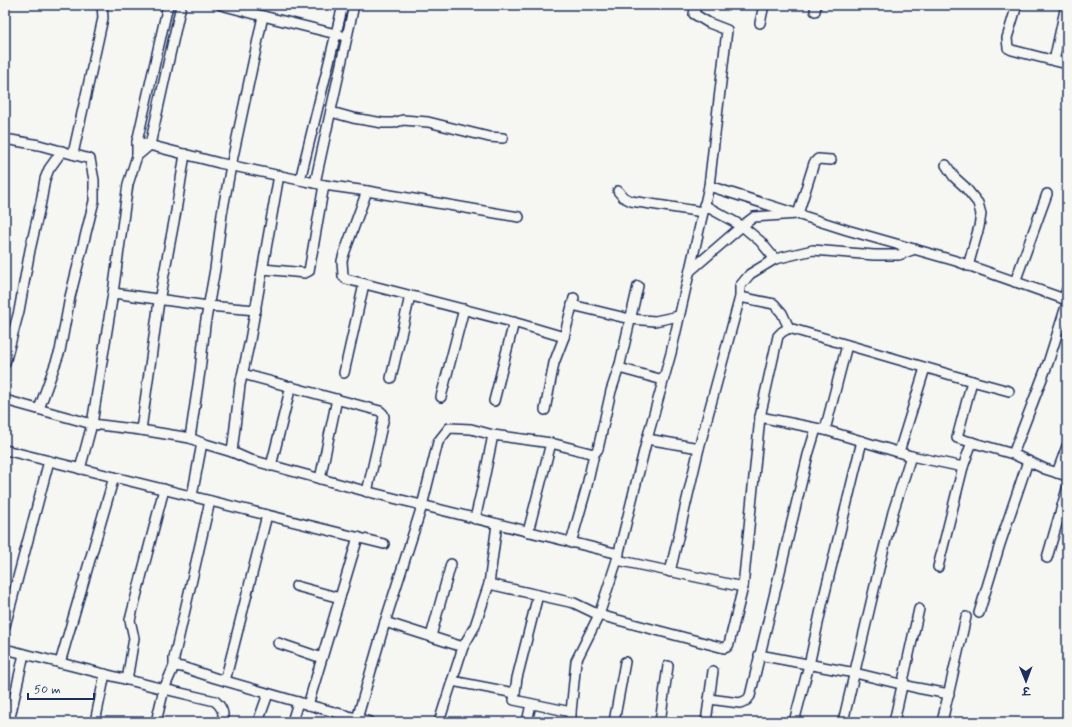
<svg xmlns="http://www.w3.org/2000/svg" width="1072" height="727" viewBox="0 0 1072 727" font-family="Mynerve,'Playpen Sans Deva',sans-serif">
<style>
.lines{fill:none;stroke-linecap:round;stroke-linejoin:round}
.minor-casing{stroke:#1b2f5e;stroke-width:12}
.minor{stroke:#f6f6f2;stroke-width:9}
</style>
<rect width="100%" height="100%" fill="#f6f6f2"/>
<filter id="ink" filterUnits="userSpaceOnUse"><feTurbulence type="fractalNoise" baseFrequency=".025" numOctaves="2"/><feDisplacementMap in="SourceGraphic" scale="8" xChannelSelector="R" yChannelSelector="G"/><feConvolveMatrix kernelMatrix="1 2 1 2 8 2 1 2 1" color-interpolation-filters="sRGB"/></filter>
<g filter="url(#ink)">
<g class="lines">
<g class="minor-casing">
<g id="minor">
<polyline points="168,5 137,142 137,156 150,145 181,5"/>
<polyline points="221,5 263,16 340,35"/>
<polyline points="696,5 694,14 709,23 727,30 709,186"/>
<polyline points="1017,5 1007,38 1008,48 1012,50 1067,64"/>
<polyline points="815,11 816,5"/>
<polyline points="760,23 764,5"/>
<polyline points="1054,61 1066,5"/>
<polyline points="331,112 353,118 383,123 393,123 403,120 428,122 489,137 503,138"/>
<polyline points="5,139 39,145 90,159 94,180 94,201 70,297 60,351 39,409"/>
<polyline points="137,142 219,163 324,185 367,191 519,217"/>
<polyline points="73,154 103,18 102,5"/>
<polyline points="946,165 954,177 965,187 978,203 981,214 979,227 968,266"/>
<polyline points="300,180 343,5"/>
<polyline points="315,183 354,5"/>
<polyline points="367,191 344,254 342,261 343,276 346,279 520,324 564,337"/>
<polyline points="618,191 623,197 631,201 703,212"/>
<polyline points="704,205 742,226 760,241 775,259"/>
<polyline points="263,269 305,273 309,271 324,185"/>
<polyline points="690,271 742,226 754,217 798,214 814,163 818,159 831,160"/>
<polyline points="1015,282 1047,194"/>
<polyline points="113,293 208,306 256,310"/>
<polyline points="740,297 740,286 750,274 775,259 813,250 874,255 899,255 915,249"/>
<polyline points="1064,299 1067,289"/>
<polyline points="572,305 630,319 655,321 679,316"/>
<polyline points="5,363 19,311 30,250 41,202 45,179 49,169 62,151"/>
<polyline points="619,368 663,380"/>
<polyline points="344,373 364,284"/>
<polyline points="243,374 380,411 383,414 384,417 367,492"/>
<polyline points="391,378 410,296"/>
<polyline points="972,381 1009,391"/>
<polyline points="441,397 464,309"/>
<polyline points="5,400 92,424 141,430 190,438 202,443 232,452 248,459 365,491 619,554"/>
<polyline points="494,401 514,322"/>
<polyline points="545,410 554,363 564,337 574,298"/>
<polyline points="760,417 778,336 782,332 789,328"/>
<polyline points="141,430 159,301 176,211 185,154"/>
<polyline points="825,430 847,345"/>
<polyline points="493,435 551,443 528,532"/>
<polyline points="190,438 200,371 205,325 215,269 222,214 231,166 263,16"/>
<polyline points="647,439 699,448"/>
<polyline points="551,443 594,454 586,490 571,543"/>
<polyline points="5,450 384,544"/>
<polyline points="232,452 240,385 250,340 279,175"/>
<polyline points="899,452 925,368"/>
<polyline points="594,454 598,449 611,391 620,364 638,286"/>
<polyline points="1013,454 1045,469 1067,476"/>
<polyline points="271,466 291,386"/>
<polyline points="80,469 92,424 113,293 128,184 137,156"/>
<polyline points="1057,473 1067,446"/>
<polyline points="320,479 337,399"/>
<polyline points="192,496 202,443"/>
<polyline points="497,524 489,584 574,603 599,615 724,648 727,647 729,644 743,587 760,417 825,430 911,456 963,467 972,442"/>
<polyline points="1047,558 1067,489"/>
<polyline points="617,560 743,587"/>
<polyline points="938,567 963,467"/>
<polyline points="670,572 699,448 740,297 774,304 782,313 789,328 972,381 957,438 1013,454 1048,363 1067,303"/>
<polyline points="296,586 340,598"/>
<polyline points="538,595 517,678 514,700 571,712"/>
<polyline points="979,613 1000,544 1028,461"/>
<polyline points="385,622 422,506 438,442 449,428 471,429 493,435 483,484 475,519"/>
<polyline points="5,626 49,461"/>
<polyline points="431,636 451,564"/>
<polyline points="278,643 322,658"/>
<path d="M5,649L164,689L215,701C222,707 225,713 222,722"/>
<polyline points="759,655 855,673 917,688 949,694"/>
<polyline points="60,663 114,477"/>
<polyline points="174,666 174,658 210,501"/>
<polyline points="127,680 134,638 130,620 164,489"/>
<polyline points="225,681 267,515"/>
<polyline points="452,681 515,693"/>
<polyline points="709,699 740,703 747,700 750,696 808,455 816,429"/>
<polyline points="308,705 358,537"/>
<polyline points="357,719 385,622 463,647"/>
<polyline points="9,722 24,654"/>
<polyline points="95,722 105,674"/>
<polyline points="156,722 164,689 174,666 182,667 215,678 298,702 370,722"/>
<polyline points="258,722 268,694"/>
<polyline points="292,722 298,702"/>
<polyline points="439,722 463,647 475,626 489,584"/>
<polyline points="527,722 531,704"/>
<polyline points="571,722 571,712 576,661 599,615 617,560 647,439 671,353 709,186 847,230 956,261 1067,300"/>
<polyline points="614,722 625,662"/>
<polyline points="660,722 668,666"/>
<polyline points="706,722 713,671"/>
<polyline points="794,722 809,665 822,605 862,441"/>
<polyline points="843,722 881,560 893,512 911,456"/>
<polyline points="894,722 919,609"/>
<polyline points="942,722 966,617"/>
</g>
</g>
<use href="#minor" class="minor"/>
</g>
</g>
<rect width="1072" height="727" fill="none" stroke="#f6f6f2" stroke-width="20"/>
<rect x="10" y="10" width="1052" height="707" fill="none" stroke="#1b2f5e" stroke-width="1.5" filter="url(#ink)"/>
<g transform="translate(1026 681) rotate(179)" stroke="#f6f6f2" stroke-width="3" paint-order="stroke">
<path d="M0-3L7 15L0 10L-7 15Z" fill="#1b2f5e"/>
<text y="-6" font-size="11" font-weight="bold" text-anchor="middle" fill="#1b2f5e">उ</text>
</g>
<path d="M28 693v6h66v-6" fill="none" stroke="#1b2f5e" stroke-width="2"/>
<text x="34" y="693" font-size="12" fill="#1b2f5e" stroke="#f6f6f2" stroke-width="3" paint-order="stroke">50 m</text>
</svg>
